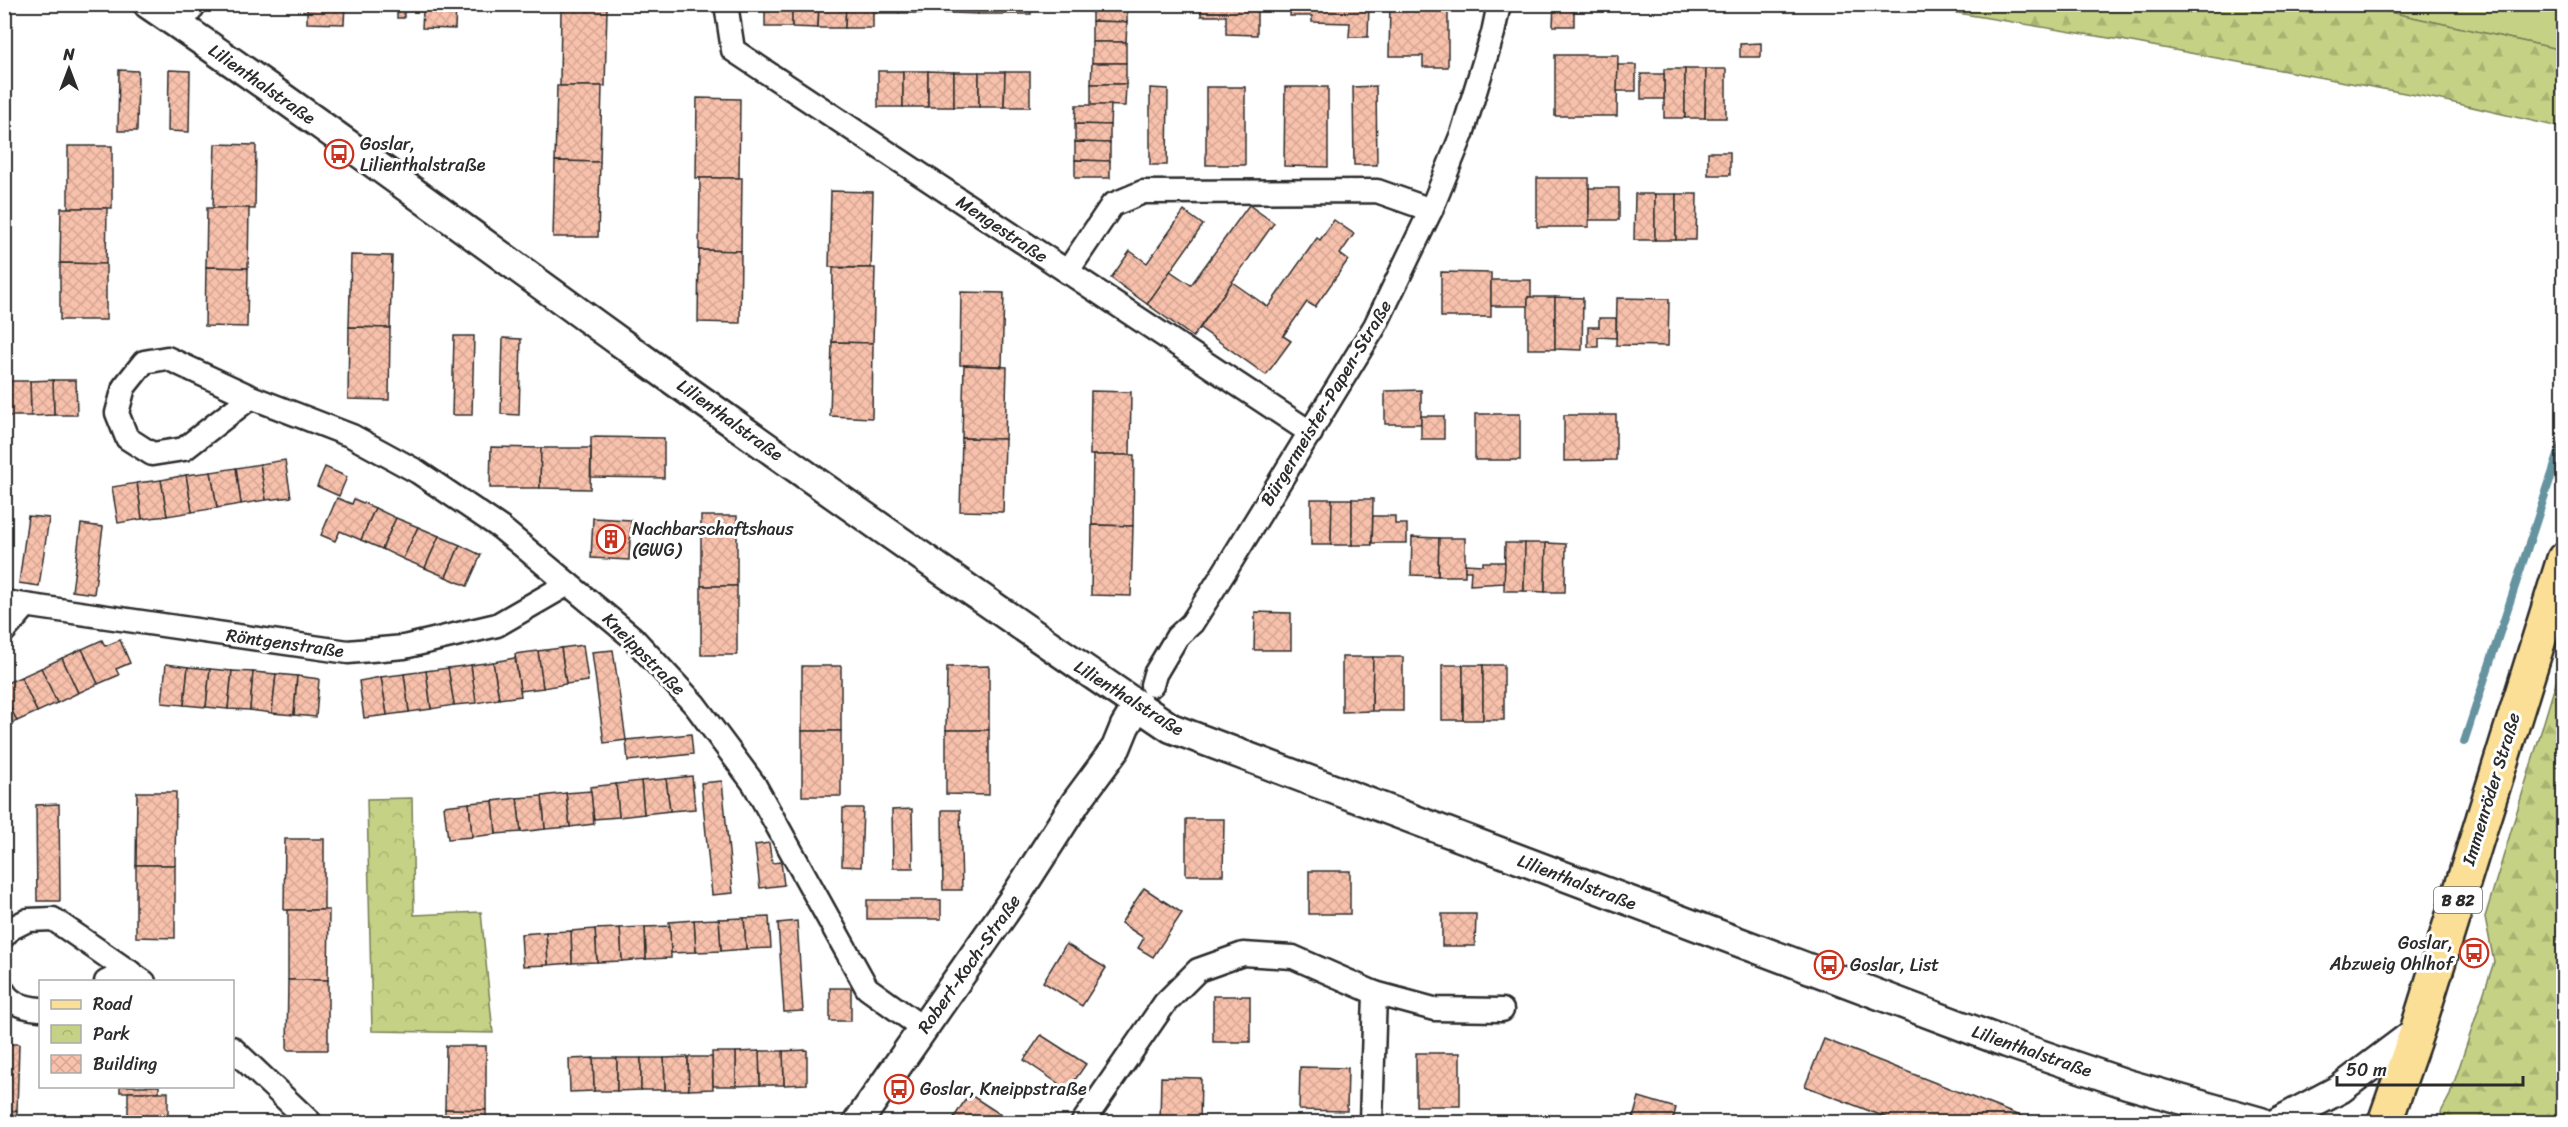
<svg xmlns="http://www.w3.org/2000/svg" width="2568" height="1127" viewBox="0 0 2568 1127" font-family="Sriracha,sans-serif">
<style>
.green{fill:#c5d184;stroke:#787e58;stroke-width:1.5}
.forest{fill:url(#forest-firs);stroke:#787e58;stroke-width:1.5}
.park{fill:url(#park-crowns);stroke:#787e58;stroke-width:1.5}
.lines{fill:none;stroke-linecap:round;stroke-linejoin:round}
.stream{stroke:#65939f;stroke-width:8}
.building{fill:url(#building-cross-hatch);stroke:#2b2b2b;stroke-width:1.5}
.minor-casing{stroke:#2b2b2b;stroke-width:27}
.tertiary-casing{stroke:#2b2b2b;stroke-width:33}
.primary-casing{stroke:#2b2b2b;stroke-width:38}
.minor{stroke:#fff;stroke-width:22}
.tertiary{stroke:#fff;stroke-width:28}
.primary{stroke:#fbdf96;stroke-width:33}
.labels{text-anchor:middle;stroke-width:6;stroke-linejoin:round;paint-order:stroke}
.shield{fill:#fff;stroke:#6b6b6b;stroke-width:1.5}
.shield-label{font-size:16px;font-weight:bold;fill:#2b2b2b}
.street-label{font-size:18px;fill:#2b2b2b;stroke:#fff}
.poi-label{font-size:18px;fill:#2b2b2b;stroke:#fff;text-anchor:start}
</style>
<defs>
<pattern id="forest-firs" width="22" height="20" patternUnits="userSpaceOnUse" patternTransform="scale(1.5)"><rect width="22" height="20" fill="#c5d184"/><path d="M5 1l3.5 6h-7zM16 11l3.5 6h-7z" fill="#a9b472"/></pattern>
<pattern id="park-crowns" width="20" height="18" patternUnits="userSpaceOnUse" patternTransform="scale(1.5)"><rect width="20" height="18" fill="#c5d184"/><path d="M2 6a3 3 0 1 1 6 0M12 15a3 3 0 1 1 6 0" fill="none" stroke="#a9b472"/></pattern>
<pattern id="building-cross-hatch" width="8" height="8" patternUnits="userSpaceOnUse" patternTransform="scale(1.5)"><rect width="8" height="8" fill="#f8c1ac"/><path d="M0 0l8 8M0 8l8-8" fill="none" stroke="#d5a694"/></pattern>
</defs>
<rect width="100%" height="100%" fill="#fff"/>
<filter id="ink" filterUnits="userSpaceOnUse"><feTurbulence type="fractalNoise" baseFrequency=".0167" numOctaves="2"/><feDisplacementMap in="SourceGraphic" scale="12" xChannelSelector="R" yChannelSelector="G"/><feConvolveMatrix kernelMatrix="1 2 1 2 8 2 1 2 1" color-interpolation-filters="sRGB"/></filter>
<g filter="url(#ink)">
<polygon class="green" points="2357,5 2563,5 2563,50"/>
<g class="forest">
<polygon points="1909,5 2357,5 2563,50 2563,128 2437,99 2291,72 2121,40"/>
<polygon points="2563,659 2563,1122 2443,1122 2441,1112 2450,1095 2494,962 2485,917"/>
</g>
<polygon class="park" points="412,798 414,915 481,912 493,1033 372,1031 367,799"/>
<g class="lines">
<polyline class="stream" points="2464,742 2564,437"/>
</g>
<g class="building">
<polygon points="307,4 345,4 344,24 307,23"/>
<rect x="378" y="4" width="19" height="6"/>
<polygon points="397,4 456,4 455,29 422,28 423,11 404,11 404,18 397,18"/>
<rect x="765" y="4" width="27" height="23"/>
<polygon points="792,4 819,4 818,28 792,27"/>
<polygon points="819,4 846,4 845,28 818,28"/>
<polygon points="846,4 873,4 873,28 845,28"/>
<rect x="873" y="4" width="26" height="9"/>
<rect x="899" y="4" width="26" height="9"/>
<rect x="925" y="4" width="27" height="9"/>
<polygon points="952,4 978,4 978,14 952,13"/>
<rect x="978" y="4" width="26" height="10"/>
<rect x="1004" y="4" width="27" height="10"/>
<polygon points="1092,4 1127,4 1127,22 1092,21"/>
<polygon points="1201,4 1257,4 1257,35 1226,34 1226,16 1201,16"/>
<polygon points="1291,4 1369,4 1368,37 1349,37 1350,23 1312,22 1312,16 1290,16"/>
<polygon points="1390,4 1448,4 1448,67 1423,67 1423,56 1389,56"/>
<polygon points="1554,4 1574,4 1574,26 1553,26"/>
<polygon points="561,8 607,8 605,86 560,86"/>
<polygon points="1092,21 1127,22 1126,42 1092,42"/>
<rect x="1092" y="42" width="34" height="21"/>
<polygon points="1761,43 1761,57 1740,57 1740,44"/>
<polygon points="1555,55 1618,55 1617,116 1555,116"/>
<polygon points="1092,63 1126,63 1126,84 1091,84"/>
<polygon points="1618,65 1636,65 1636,91 1617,91"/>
<rect x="1664" y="69" width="21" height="49"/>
<polygon points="1685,69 1706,69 1705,118 1685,118"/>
<polygon points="1706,69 1726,69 1726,118 1705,118"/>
<polygon points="119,70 138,71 137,131 118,131"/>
<polygon points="169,70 190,71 189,132 168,131"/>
<rect x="878" y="71" width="25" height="36"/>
<rect x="903" y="71" width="25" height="36"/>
<polygon points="928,71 954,72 954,107 928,107"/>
<rect x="954" y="72" width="25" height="35"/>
<polygon points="979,72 1005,72 1004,107 979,107"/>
<polygon points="1005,72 1030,72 1030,107 1004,107"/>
<rect x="1641" y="74" width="23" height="25"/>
<polygon points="1091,84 1126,84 1125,106 1091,105"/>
<polygon points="557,86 602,86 600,162 555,161"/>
<polygon points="1376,86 1377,165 1354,165 1353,87"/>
<rect x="1206" y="87" width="39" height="78"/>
<polygon points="1285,87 1328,87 1328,167 1284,166"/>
<polygon points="1150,88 1168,89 1167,165 1150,165"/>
<polygon points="697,98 740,99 739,178 696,178"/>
<polygon points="1076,105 1111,105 1110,125 1075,124"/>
<polygon points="1075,124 1110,125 1110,143 1075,142"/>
<polygon points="1075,142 1110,143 1110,161 1075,160"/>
<polygon points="215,144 256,145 255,209 213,208"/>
<rect x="68" y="146" width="44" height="62"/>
<rect x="1708" y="152" width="22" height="23"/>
<polygon points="1075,160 1110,161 1110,178 1075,178"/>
<polygon points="555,161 600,162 598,237 553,237"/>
<polygon points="700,178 742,178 741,251 699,250"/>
<rect x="1537" y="178" width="52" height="49"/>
<rect x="1589" y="188" width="30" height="32"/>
<polygon points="831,191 873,192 871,268 829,267"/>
<polygon points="1635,194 1655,194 1655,240 1634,240"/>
<rect x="1655" y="194" width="21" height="46"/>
<polygon points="1676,194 1697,194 1696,240 1676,240"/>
<polygon points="1249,205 1274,223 1193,337 1147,304 1170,271 1191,285"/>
<polygon points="61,208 107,208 106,264 60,263"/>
<polygon points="207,208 249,208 248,268 206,267"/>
<polygon points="1184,211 1203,225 1147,304 1111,278 1130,251 1147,263"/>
<polygon points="1334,220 1354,234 1340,254 1348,260 1315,307 1307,302 1283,336 1291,341 1266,375 1200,328 1232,282 1268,307 1317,238 1320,240"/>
<polygon points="699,250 741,251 740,323 698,322"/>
<polygon points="351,255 392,256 390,328 349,327"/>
<polygon points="60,263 106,264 106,320 60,320"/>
<polygon points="206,267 248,268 247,327 205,326"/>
<polygon points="833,268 875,268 873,343 832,342"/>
<polygon points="1441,272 1491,273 1491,317 1441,317"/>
<polygon points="1491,280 1531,280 1531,297 1528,297 1528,306 1491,306"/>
<polygon points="961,292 1004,293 1002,366 960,365"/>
<rect x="1528" y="297" width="27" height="52"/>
<polygon points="1555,297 1583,298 1582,350 1555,349"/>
<polygon points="1617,298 1669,299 1668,346 1616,345"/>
<polygon points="1599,318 1616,318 1616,338 1598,337 1598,347 1588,347 1588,327 1599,327"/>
<polygon points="349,327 390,328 389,400 348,399"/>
<polygon points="454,336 474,336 472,415 452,415"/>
<polygon points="503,338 521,339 519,415 501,414"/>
<polygon points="832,342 873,343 872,418 830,416"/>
<polygon points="964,365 1007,367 1005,439 962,438"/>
<polygon points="53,380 76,380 77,415 54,415"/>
<polygon points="53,380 54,415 31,416 30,381"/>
<polygon points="4,381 8,381 8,416 4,417"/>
<polygon points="8,381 30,381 31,416 8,416"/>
<polygon points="1421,390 1421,424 1385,424 1385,391"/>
<polygon points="1091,391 1131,392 1130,455 1090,455"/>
<rect x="1475" y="414" width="45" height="46"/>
<polygon points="1564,415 1616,415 1616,460 1564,461"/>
<rect x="1421" y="416" width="23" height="23"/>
<polygon points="591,437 664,438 664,478 591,477"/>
<polygon points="962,438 1005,439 1003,512 960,511"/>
<polygon points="491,447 541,448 540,488 490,488"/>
<polygon points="541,448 591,448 590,489 540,488"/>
<polygon points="1093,455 1134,455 1133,526 1092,525"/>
<polygon points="285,460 291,497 266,500 260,464"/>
<polygon points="260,464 266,500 241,504 236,468"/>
<polygon points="325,467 347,477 339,496 317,486"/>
<polygon points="236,468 241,504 217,508 211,472"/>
<polygon points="211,472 217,508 192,512 186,475"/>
<polygon points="186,475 192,512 167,516 161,480"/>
<polygon points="161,480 167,516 142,519 137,483"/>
<polygon points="137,483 142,519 118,523 112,487"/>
<polygon points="337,498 352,504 354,499 375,508 361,540 340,531 335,541 321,535"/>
<polygon points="1311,499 1332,499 1331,545 1311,545"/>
<polygon points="1332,499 1352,499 1352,545 1331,545"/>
<polygon points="1352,499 1373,499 1372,545 1352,545"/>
<polygon points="375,508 396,518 382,549 361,540"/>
<polygon points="28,516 49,518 39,586 19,583"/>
<rect x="701" y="516" width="36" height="70"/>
<polygon points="1373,516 1395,516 1395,524 1407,524 1407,543 1372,543"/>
<polygon points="396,518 418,527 403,559 382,549"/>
<polygon points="593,518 631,520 629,560 591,558"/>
<polygon points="81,524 103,527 94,594 72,591"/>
<polygon points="1092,525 1133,526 1131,596 1091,595"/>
<polygon points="418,527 439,536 425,568 403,559"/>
<polygon points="439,536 460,545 446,577 425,568"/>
<polygon points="1412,537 1439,538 1438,576 1411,575"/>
<polygon points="1439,538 1465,538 1465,576 1438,576"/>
<polygon points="1505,543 1525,543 1524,591 1504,591"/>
<polygon points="1525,543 1546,543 1545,592 1524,591"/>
<polygon points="1546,543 1566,544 1565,592 1545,592"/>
<polygon points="460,545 481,555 467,586 446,577"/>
<polygon points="1483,562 1505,562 1504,583 1470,585 1471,571 1465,571 1465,564 1483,565"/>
<rect x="701" y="586" width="36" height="69"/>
<polygon points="1255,612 1291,613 1291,650 1254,650"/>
<polygon points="102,640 105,646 120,640 130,663 116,669 119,675 98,684 82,649"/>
<polygon points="583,645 588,681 566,684 561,648"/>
<polygon points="561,648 566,684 543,688 538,651"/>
<polygon points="82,649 98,684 78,693 62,658"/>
<polygon points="613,650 626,740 604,743 592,652"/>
<polygon points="538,651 543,688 520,691 515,654"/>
<polygon points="1342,657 1373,657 1372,711 1342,712"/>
<polygon points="1373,657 1403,657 1403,711 1372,711"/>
<polygon points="62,658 78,693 57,703 41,668"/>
<polygon points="515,658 521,696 499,699 493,662"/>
<polygon points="493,662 499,699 476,703 471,665"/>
<polygon points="166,664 188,667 184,705 162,703"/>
<polygon points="471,665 476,703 454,705 448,668"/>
<rect x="1442" y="665" width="21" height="55"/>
<rect x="1463" y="665" width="20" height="55"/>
<rect x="1483" y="665" width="21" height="55"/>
<rect x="802" y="666" width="39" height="65"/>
<polygon points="989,666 989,730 946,730 947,667"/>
<polygon points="188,667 210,669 206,707 184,705"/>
<polygon points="41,668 57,703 37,712 21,677"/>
<polygon points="448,668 454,705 431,709 426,671"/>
<polygon points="210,669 232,671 228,709 206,707"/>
<polygon points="232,671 253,672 250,710 228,709"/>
<polygon points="426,671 431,709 409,712 404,674"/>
<polygon points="253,672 276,674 272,713 250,710"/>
<polygon points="276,674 297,676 294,715 272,713"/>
<polygon points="404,674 409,712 387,715 381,677"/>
<polygon points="297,676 319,679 316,717 294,715"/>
<polygon points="21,677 37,712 17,721 4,695 4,684"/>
<polygon points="381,677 387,715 364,718 359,681"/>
<polygon points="4,695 17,721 4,727"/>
<polygon points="946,730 989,730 989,795 946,794"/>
<rect x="802" y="731" width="39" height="65"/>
<polygon points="691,734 693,754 628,761 626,740"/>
<polygon points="692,776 695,809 670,811 666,779"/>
<polygon points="666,779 670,811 644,814 641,781"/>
<polygon points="641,781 644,814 619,817 616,784"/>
<polygon points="722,781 733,893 712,895 701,783"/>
<polygon points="616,784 619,817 594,819 590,787"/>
<polygon points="591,791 594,824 570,827 566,793"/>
<polygon points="137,792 176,792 175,865 136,865"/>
<polygon points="566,793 570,827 545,829 542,796"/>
<polygon points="542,796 545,829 521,832 517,798"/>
<polygon points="517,798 521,832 496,834 493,801"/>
<polygon points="493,801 496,834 472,837 469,803"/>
<polygon points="469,803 472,837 448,839 444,806"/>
<rect x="4" y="804" width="3" height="105"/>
<polygon points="59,804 60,901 37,901 36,805"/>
<polygon points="843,808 863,808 861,867 842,866"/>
<polygon points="912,809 913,868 893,868 892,810"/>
<polygon points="942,810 960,810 962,890 943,890"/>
<polygon points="1186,819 1224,819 1223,875 1186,875"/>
<polygon points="285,839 324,839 324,910 284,910"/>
<polygon points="769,843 772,863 781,862 784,885 760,888 755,845"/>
<polygon points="136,865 175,865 175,938 136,937"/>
<rect x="1309" y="871" width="41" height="43"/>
<polygon points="1144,888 1182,913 1153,957 1138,948 1144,938 1121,923"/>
<rect x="867" y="900" width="74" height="19"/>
<polygon points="288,910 329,910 328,980 288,980"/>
<polygon points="1442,914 1476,914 1475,946 1442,946"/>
<polygon points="769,917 771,948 746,949 744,918"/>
<polygon points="744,918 746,949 721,951 719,919"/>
<polygon points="719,919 721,951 696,952 694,920"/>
<polygon points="694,920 696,952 671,953 669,922"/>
<polygon points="797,921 803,1011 784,1012 778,923"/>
<polygon points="670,926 671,958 646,959 645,927"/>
<polygon points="645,927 646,959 622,961 620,928"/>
<polygon points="620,928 622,961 597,962 595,929"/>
<polygon points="595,929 597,962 572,963 571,931"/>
<polygon points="571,931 572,963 548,965 546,932"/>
<polygon points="546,932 548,965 523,966 521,934"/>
<polygon points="1066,944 1106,968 1082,1006 1043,982"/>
<polygon points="288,980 328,980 328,1050 287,1050"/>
<rect x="830" y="988" width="21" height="33"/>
<rect x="1213" y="996" width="37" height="46"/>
<polygon points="1041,1035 1086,1064 1068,1090 1024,1060"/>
<polygon points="1824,1039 2035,1122 1898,1122 1805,1086"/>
<polygon points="4,1044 19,1044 17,1111 4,1110"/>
<polygon points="446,1046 486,1046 486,1110 445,1109"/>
<polygon points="807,1050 807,1084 784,1085 783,1051"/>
<polygon points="759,1051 783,1051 784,1085 760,1085"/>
<polygon points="759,1051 760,1085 736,1086 736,1052"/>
<polygon points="712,1052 736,1052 736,1086 713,1086"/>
<rect x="1416" y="1053" width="44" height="53"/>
<polygon points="688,1057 689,1090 665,1090 664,1058"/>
<polygon points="688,1057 712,1057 713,1089 689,1090"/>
<polygon points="593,1058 617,1058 617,1091 594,1091"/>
<polygon points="593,1058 594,1091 570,1092 569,1059"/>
<polygon points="617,1058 641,1058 641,1090 617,1091"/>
<polygon points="641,1058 664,1058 665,1090 641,1090"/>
<polygon points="1300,1067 1348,1068 1347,1111 1299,1110"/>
<polygon points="1161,1077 1201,1078 1200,1122 1160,1122"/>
<rect x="120" y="1086" width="39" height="6"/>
<rect x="128" y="1092" width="40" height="30"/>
<polygon points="969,1094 1003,1116 999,1122 951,1122"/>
<polygon points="1639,1097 1676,1108 1672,1122 1632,1122"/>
<polygon points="445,1109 486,1110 486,1122 445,1122"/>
<polygon points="4,1110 17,1111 16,1122 4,1122"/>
<rect x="1412" y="1119" width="25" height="3"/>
</g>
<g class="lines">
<g class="minor-casing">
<g id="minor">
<polyline points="726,4 733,50 1311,433"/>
<polyline points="180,26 195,4"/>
<polyline points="1067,272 1112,205 1143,192 1377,191 1431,210"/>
<polyline points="251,397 184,449 152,454 127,438 117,413 124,387 144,362 167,358 251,397 352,436 418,472 501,528 632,637 695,705 754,784 867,988 924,1029"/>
<polyline points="4,602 348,652 404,647 497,625 568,584"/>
<polyline points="4,631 25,607"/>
<polyline points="1152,685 1155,674 1177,637 1192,623 1225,571 1375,326 1431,210 1462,134 1493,33 1499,4"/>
<polyline points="4,936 10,929 28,920 53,919 144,982"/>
<polyline points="106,982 129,971"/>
<path d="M4,992C11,1005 28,1008 40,1009"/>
<polyline points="232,1048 310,1122"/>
<polyline points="1083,1122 1165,1003 1198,970 1243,954 1293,957 1375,993 1434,1009 1502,1010"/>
<polyline points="1371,1122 1375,993"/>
</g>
</g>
<g class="tertiary-casing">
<g id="tertiary">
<path d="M148,4C310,114 466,231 624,345C805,475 986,603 1171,728L2007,1043L2127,1084L2261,1122"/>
<polyline points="858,1122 1015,897 1076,802 1116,748 1125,726 1138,705"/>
<polyline points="2278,1122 2340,1089 2417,1031"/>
</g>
</g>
<g class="primary-casing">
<polyline id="primary" points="2385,1122 2417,1031 2564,559"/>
</g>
<use href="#minor" class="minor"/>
<use href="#tertiary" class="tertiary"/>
<use href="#primary" class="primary"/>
</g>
</g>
<defs>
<g id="bus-ring" transform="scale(1.5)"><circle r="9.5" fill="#fff" stroke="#c8321e" stroke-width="1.5"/><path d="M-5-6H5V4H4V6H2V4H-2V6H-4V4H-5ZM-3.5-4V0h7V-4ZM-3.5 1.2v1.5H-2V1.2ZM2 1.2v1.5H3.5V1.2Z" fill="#c8321e"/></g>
<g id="building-ring" transform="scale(1.5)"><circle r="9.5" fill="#fff" stroke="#c8321e" stroke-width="1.5"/><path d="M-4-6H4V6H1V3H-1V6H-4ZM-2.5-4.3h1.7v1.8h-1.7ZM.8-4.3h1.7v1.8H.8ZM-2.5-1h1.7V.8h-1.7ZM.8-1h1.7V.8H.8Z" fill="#c8321e"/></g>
</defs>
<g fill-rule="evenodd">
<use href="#bus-ring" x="339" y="154"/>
<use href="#building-ring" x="611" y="539"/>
<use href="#bus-ring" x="2474" y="953"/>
<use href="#bus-ring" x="1829" y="965"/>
<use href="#bus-ring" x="899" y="1089"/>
</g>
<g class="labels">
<rect class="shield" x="2434" y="887" width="48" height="26" rx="4.5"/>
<g class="shield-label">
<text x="2458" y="906">B 82</text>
</g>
<g class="street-label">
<text transform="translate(262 84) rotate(35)" y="6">Lilienthalstraße</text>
<text transform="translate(1002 229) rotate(34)" y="6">Mengestraße</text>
<text transform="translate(1326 403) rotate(-59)" y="6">Bürgermeister-Papen-Straße</text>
<text transform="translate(730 420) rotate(36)" y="6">Lilienthalstraße</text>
<text transform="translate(285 643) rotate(8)" y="6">Röntgenstraße</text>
<text transform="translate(644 654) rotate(45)" y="6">Kneippstraße</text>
<text transform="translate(1129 698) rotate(32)" y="6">Lilienthalstraße</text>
<text transform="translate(2491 789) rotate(-73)" y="6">Immenröder Straße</text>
<text transform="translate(1577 882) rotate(21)" y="6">Lilienthalstraße</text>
<text transform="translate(969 964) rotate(-55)" y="6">Robert-Koch-Straße</text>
<text transform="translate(2032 1051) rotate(19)" y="6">Lilienthalstraße</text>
</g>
<g class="poi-label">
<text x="360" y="150">Goslar,<tspan x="360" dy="21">Lilienthalstraße</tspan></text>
<text x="632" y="535">Nachbarschaftshaus<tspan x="632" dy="21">(GWG)</tspan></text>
<text x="2453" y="949" text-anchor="end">Goslar,<tspan x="2453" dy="21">Abzweig Ohlhof</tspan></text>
<text x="1850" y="971">Goslar, List</text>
<text x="920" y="1095">Goslar, Kneippstraße</text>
</g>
</g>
<rect width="2568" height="1127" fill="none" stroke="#fff" stroke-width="24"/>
<rect x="12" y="12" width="2544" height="1103" fill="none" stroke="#2b2b2b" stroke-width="2" filter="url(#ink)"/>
<rect x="39" y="980" width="195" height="108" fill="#ffffff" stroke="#aaaaaa" stroke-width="1.5"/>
<rect x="51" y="1000" width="30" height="9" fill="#fbdf96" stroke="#aaaaaa" stroke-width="1.5"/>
<text x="93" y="1010" font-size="18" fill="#2b2b2b">Road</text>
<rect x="51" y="1025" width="30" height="18" fill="url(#park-crowns)" stroke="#aaaaaa" stroke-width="1.5"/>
<text x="93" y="1040" font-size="18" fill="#2b2b2b">Park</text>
<rect x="51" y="1055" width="30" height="18" fill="url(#building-cross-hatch)" stroke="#aaaaaa" stroke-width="1.5"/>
<text x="93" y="1070" font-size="18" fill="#2b2b2b">Building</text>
<g transform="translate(69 69)" stroke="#ffffff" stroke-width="4.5" paint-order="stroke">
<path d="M0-4.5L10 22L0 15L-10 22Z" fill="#2b2b2b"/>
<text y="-9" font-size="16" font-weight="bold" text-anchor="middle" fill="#2b2b2b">N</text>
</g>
<path d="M2337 1076v9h186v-9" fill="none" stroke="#2b2b2b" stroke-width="3"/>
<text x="2346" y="1076" font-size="18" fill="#2b2b2b" stroke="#ffffff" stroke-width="4.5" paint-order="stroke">50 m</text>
</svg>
